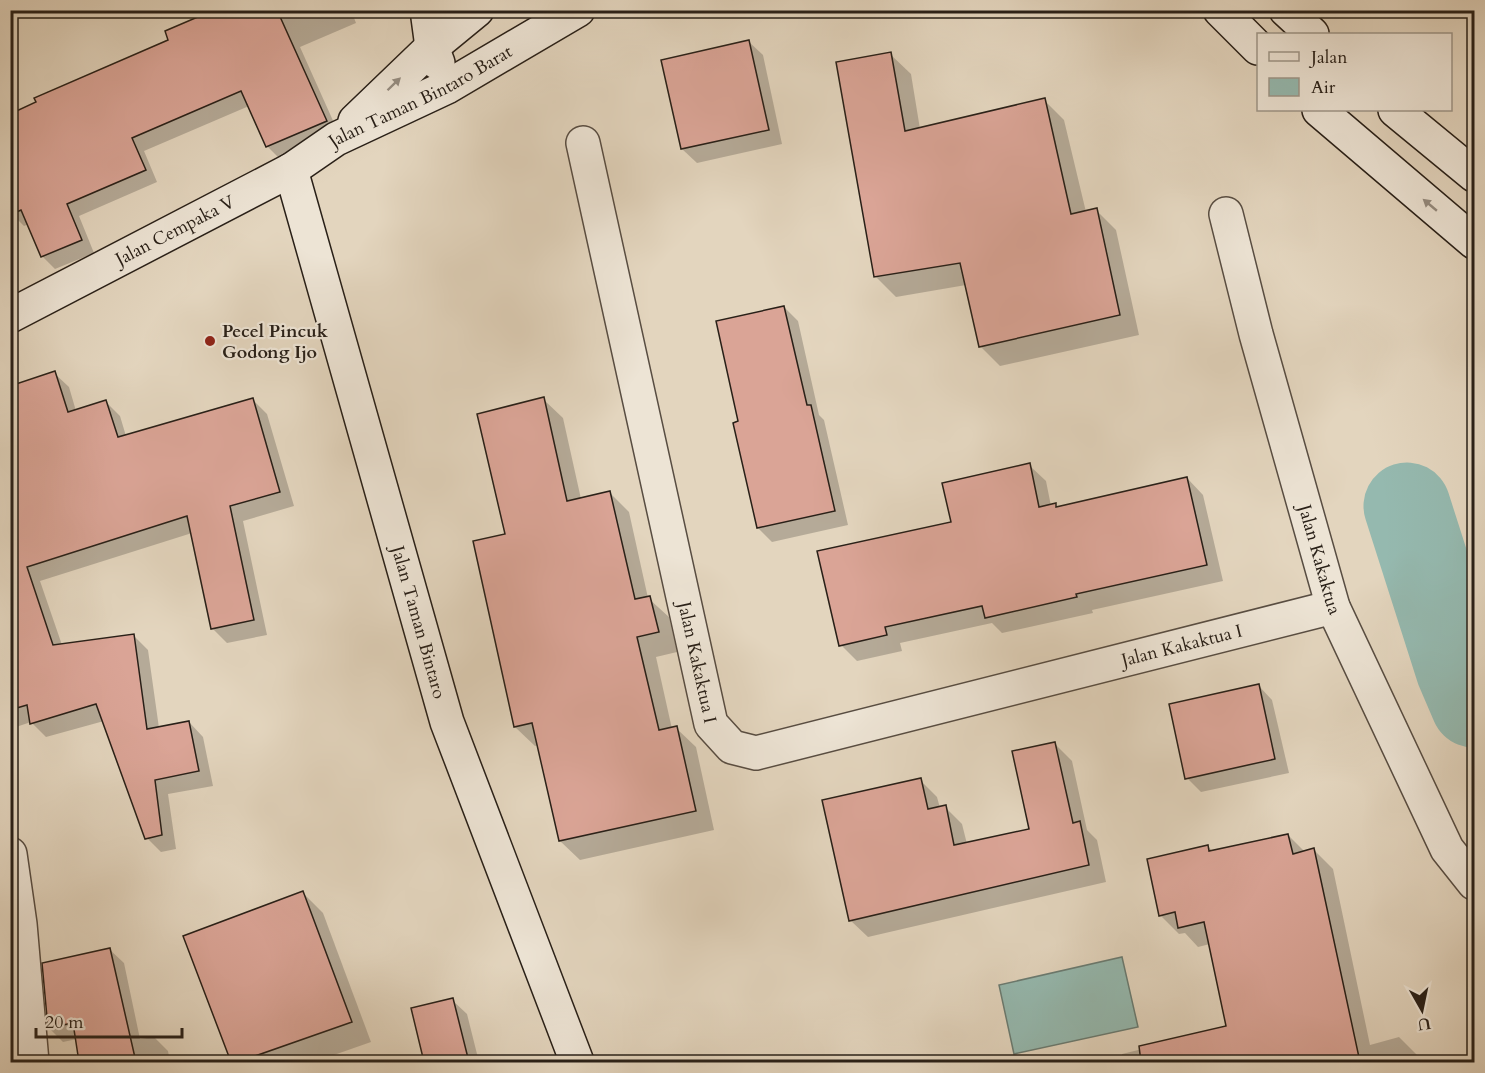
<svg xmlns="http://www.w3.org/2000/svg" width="1485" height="1073" viewBox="0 0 1485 1073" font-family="Cardo,serif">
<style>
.water{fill:#95b9af;stroke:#6a7c73;stroke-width:1.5}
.shadow{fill:#0003}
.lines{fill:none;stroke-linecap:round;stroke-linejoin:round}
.river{stroke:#95b9af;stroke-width:87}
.building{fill:#daa496;stroke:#292018;stroke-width:1.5}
.street-casing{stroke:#584d42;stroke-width:36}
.secondary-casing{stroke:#292018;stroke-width:36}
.street{stroke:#ede4d5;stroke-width:33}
.secondary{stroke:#ede4d5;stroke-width:33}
.oneway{fill:#958c80}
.poi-dot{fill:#8f2418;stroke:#ede4d5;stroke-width:2}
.labels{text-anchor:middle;stroke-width:4.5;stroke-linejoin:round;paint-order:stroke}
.street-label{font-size:18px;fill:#292018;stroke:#ede4d5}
.poi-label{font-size:18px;font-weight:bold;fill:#292018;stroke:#ede4d5;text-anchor:start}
</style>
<rect width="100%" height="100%" fill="#e3d5be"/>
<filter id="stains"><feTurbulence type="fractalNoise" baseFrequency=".00333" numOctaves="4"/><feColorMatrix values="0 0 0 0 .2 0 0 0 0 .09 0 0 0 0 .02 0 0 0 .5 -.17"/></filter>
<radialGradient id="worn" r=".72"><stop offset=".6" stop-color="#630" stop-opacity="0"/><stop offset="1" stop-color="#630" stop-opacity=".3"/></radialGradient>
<polygon class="water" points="1122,957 1138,1027 1014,1054 999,985"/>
<g class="shadow">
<polygon points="218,10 351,10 356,23 300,47 339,134 280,159 267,146 249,106 144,151 157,182 79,216 94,253 55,269 42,256 29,224 24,226 12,214 170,40"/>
<polygon points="748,41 763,55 782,144 697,163 682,149"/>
<polygon points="890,54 911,74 920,129 1044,100 1064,120 1086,212 1096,210 1116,230 1139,335 1000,366 980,346 966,285 896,297 876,277 838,63"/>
<polygon points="784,307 798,321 819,415 824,420 848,525 772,542 758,528 740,422"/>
<polygon points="54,373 69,387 76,411 106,402 120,416 126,436 253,400 267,414 294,506 243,521 267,635 227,643 212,628 192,533 40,581 62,645 133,635 148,650 159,728 189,722 203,737 213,786 168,794 176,849 161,852 147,838 104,721 46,737 31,722 10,729 10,432"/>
<polygon points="543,399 563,418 581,499 610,493 629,512 648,598 669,617 677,652 656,657 672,729 676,728 696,747 714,830 580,860 560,841 539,745 535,746 515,727 507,536"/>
<polygon points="1029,465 1046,481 1051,506 1055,505 1058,508 1187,478 1203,495 1223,581 1092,610 1093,613 1002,633 992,623 900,643 902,651 857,661 841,645 952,523"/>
<polygon points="1258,685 1272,700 1289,773 1201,792 1187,778"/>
<polygon points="1055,744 1072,761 1087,830 1097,840 1106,882 868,937 850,920 920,780 937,797 940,808 945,807 962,824 967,844 1031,830"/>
<polygon points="1288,835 1305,852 1314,850 1333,869 1370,1045 1399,1037 1418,1056 1420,1062 1124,1062 1122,1054 1228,1028 1210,944 1198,947 1185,933 1179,934 1160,915 1208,846 1213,852"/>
<polygon points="303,893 323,913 371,1042 314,1062 233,1062 185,936"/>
<polygon points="109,949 124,963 140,1039 154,1037 168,1051 170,1062 80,1062 77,1039 63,1042 49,1028 44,964"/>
<polygon points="452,1000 467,1014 479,1062 426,1062 413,1009"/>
</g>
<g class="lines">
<polyline class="river" points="1407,506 1459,669 1474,704"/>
</g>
<g class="building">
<polygon points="214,10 277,10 327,121 266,147 241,91 132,138 146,170 67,204 82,240 41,257 21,210 10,215 10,114 36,102 34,98 168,40 165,31"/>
<polygon points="749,40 769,130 681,149 661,60"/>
<polygon points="891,52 905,131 1045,98 1071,214 1097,208 1120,315 979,347 960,263 874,277 836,62"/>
<polygon points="784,306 807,405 811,405 835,511 757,528 733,423 738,421 716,321"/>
<polygon points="55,371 68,412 106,400 118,437 253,398 280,492 230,506 254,620 211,629 187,516 27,567 53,645 134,634 147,729 189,721 199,771 155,780 162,835 145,839 96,704 30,724 27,705 10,710 10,386"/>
<polygon points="544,397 567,501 610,491 635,599 650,596 659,632 637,637 659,730 677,726 696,811 559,841 532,723 514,727 473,541 505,534 477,414"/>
<polygon points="1030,463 1039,507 1056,503 1056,507 1187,477 1207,565 1076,594 1077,597 985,618 982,606 885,627 887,635 839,646 817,551 951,522 942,483"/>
<polygon points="1259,684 1275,759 1185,779 1169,704"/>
<polygon points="1055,742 1073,823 1080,821 1089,865 849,921 822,800 921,778 928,809 946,805 954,845 1029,829 1012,751"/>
<polygon points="1288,834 1293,854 1314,848 1360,1062 1141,1062 1139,1046 1226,1026 1204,922 1178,928 1175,912 1159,916 1147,859 1208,845 1209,851"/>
<polygon points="303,891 352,1022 238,1062 231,1062 183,936"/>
<polygon points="110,948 136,1062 79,1062 73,1023 48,1028 42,963"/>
<polygon points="453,998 469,1062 424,1062 411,1008"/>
</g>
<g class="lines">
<g class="street-casing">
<g id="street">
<path id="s1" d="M583,143L711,724L732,747L756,753L1333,607"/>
<path id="s2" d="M1226,214L1256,334L1333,607L1447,849L1474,883"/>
<polyline points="10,854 20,924 32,1062"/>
</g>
</g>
<g class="secondary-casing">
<g id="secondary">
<polyline points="427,10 432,47 438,63"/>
<polyline points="1220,10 1258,48"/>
<polyline points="1286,10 1312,34"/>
<polyline points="1319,110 1474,242"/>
<polyline points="1395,110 1474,175"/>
<polyline points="355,121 432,47 477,10"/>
<path id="s3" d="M291,170L447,722L577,1062"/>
<path id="s4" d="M10,316L291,170L336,139L447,87L578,10"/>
</g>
</g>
<use href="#street" class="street"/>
<use href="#secondary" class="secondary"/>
</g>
<defs><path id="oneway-solid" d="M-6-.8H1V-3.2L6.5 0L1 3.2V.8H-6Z" transform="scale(1.5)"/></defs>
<g class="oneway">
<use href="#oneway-solid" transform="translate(394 84) rotate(-44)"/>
<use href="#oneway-solid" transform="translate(1430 205) rotate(-140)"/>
</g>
<circle class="poi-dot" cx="210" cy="341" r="6"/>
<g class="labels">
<g class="street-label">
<text dy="6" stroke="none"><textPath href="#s4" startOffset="466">Jalan Taman Bintaro Barat</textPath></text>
<text dy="6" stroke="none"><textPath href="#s4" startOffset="186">Jalan Cempaka V</textPath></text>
<text dy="6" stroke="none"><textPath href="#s2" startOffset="358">Jalan Kakaktua</textPath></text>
<text dy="6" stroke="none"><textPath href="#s3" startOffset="470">Jalan Taman Bintaro</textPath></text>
<text dy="6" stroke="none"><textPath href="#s1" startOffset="1090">Jalan Kakaktua I</textPath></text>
<text dy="6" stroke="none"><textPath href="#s1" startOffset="532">Jalan Kakaktua I</textPath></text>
</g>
<g class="poi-label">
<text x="222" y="337">Pecel Pincuk<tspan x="222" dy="21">Godong Ijo</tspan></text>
</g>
</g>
<rect width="1485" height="1073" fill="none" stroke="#e3d5be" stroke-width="36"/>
<rect x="12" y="12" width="1461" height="1049" fill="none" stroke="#292018" stroke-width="3"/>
<rect x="18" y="18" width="1449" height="1037" fill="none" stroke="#292018" stroke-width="1.5"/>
<rect x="1257" y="33" width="195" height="78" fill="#ede4d5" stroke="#9f9689" stroke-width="1.5"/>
<rect x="1269" y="52" width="30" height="9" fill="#ede4d5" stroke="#9f9689" stroke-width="1.5"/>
<text x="1311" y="63" font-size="18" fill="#292018">Jalan</text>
<rect x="1269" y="78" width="30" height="18" fill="#95b9af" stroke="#9f9689" stroke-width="1.5"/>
<text x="1311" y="93" font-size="18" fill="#292018">Air</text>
<g transform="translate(1422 1010) rotate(171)" stroke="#ede4d5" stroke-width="4.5" paint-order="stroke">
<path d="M0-4.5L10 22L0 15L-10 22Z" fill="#292018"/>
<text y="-9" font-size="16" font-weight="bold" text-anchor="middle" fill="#292018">U</text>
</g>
<path d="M36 1028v9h146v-9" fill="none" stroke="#292018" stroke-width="3"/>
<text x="45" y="1028" font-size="18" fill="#292018" stroke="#ede4d5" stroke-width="4.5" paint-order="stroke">20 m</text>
<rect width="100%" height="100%" filter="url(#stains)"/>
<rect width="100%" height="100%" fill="url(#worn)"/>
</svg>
